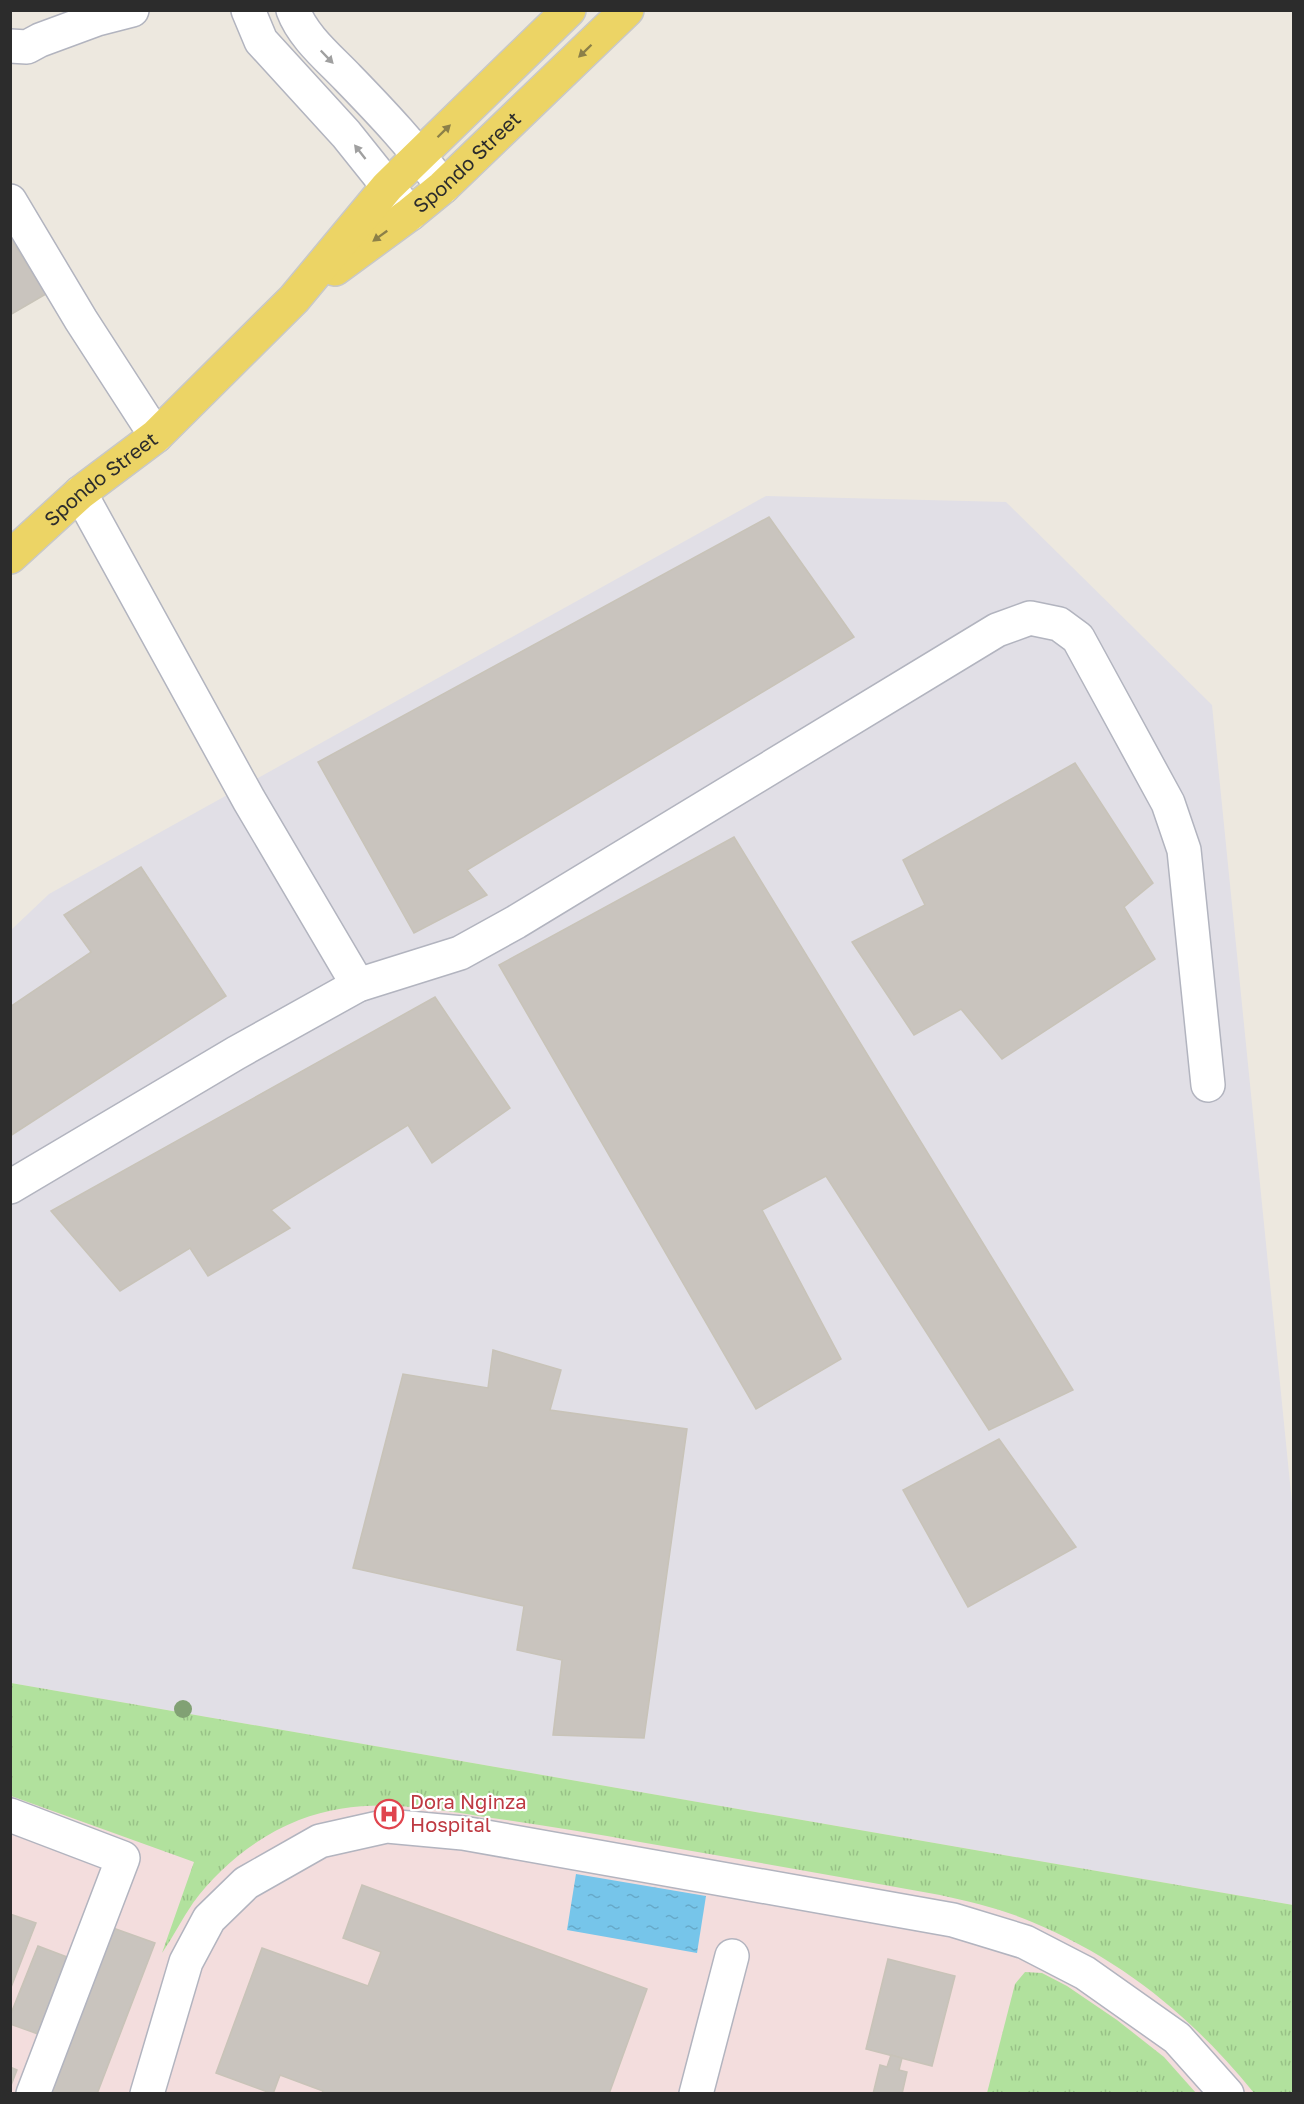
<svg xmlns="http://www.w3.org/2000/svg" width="1304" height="2104" viewBox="0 0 1304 2104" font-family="'Golos Text',sans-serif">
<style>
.industrial{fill:#e1dfe6}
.medical{fill:#f3dddd}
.grass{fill:url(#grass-tufts)}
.water{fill:url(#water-ripples)}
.building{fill:#c9c4be;stroke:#c8c3b8;stroke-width:1.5}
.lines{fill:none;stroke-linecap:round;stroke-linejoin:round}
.minor-casing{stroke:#b2b4bf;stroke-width:36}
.major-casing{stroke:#c8c8c8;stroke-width:36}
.minor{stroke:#fff;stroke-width:33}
.major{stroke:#ecd465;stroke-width:33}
.tree{fill:#81a174}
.oneway{fill:#8c8048}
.oneway2{fill:#a0a0a0}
.labels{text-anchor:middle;stroke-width:4.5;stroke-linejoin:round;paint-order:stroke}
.street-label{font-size:20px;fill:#2c2c2c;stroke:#fff}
.health-label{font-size:20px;fill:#be3a42;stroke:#fff;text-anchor:start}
</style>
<defs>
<pattern id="grass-tufts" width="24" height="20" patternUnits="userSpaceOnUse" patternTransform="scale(1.5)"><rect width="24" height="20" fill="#b1e19d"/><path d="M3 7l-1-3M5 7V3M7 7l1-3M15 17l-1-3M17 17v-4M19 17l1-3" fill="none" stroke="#98c187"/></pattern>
<pattern id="water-ripples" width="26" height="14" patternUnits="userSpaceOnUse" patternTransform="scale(1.5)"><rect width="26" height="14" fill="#76c5ea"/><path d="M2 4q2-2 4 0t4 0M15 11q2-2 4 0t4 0" fill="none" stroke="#66a9c9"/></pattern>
</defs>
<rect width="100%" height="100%" fill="#ede8df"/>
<polygon class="industrial" points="766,496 1006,502 1212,705 1293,1513 1293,1905 11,1683 10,931 49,894"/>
<polygon class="medical" points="10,1683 1293,1905 1293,2093 11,2093"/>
<g class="grass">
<path d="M11,1683L1293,1905V2093H1254C1192,2017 1123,1960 1032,1922C1002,1909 971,1902 940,1895C840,1877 740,1859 640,1842C591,1833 541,1825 492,1818C425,1808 365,1795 299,1820C258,1836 219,1867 193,1903C182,1919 173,1937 162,1953L194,1862L11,1796Z"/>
<polygon points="1025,1972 1042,1973 1067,1986 1117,2020 1164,2057 1196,2093 987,2093 1015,1984"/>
</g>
<polygon class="water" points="576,1874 706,1896 697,1953 567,1930"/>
<g class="building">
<polygon points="10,237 46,294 10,315"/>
<polygon points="769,517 854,637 467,870 487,895 414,933 318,762"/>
<polygon points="1075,763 1153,883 1124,907 1155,959 1002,1059 961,1009 914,1035 852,942 925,905 903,860"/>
<polygon points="734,837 1073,1390 989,1430 826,1176 762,1210 841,1359 756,1409 499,965"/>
<polygon points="141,867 226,996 10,1136 10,1007 91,952 64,915"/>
<polygon points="435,997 510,1108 432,1163 408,1125 271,1210 290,1228 208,1276 190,1248 120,1291 51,1211"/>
<polygon points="493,1350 561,1370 550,1410 687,1429 644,1738 553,1735 562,1660 517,1650 524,1606 353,1568 403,1374 488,1388"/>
<polygon points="999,1439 1076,1547 968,1607 903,1490"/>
<polygon points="362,1885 647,1989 609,2094 322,2094 323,2091 280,2075 273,2094 216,2073 262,1948 368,1986 381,1952 343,1938"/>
<polygon points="10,1914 36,1923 10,1990"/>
<polygon points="113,1928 155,1943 97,2094 50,2094"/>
<polygon points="38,1946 67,1957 38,2034 10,2024 10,2016"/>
<polygon points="888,1959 955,1976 932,2066 866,2049"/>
<polygon points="891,2055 902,2058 899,2070 907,2072 902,2094 873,2094 880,2065 887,2067"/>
<polygon points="10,2067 17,2070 10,2088"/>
</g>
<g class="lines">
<g class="minor-casing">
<g id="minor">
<polyline points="248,10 261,41 346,134 410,214"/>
<path d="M293,10C303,37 329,58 348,78C382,113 415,148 443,187"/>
<polyline points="10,46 27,47 40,40 97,19 132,10"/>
<polyline points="10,201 81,320 156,436"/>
<polyline points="80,493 249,800 358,985"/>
<polyline points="10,1187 236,1053 358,985 460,953 516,922 997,630 1030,618 1059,624 1078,638 1168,803 1184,850 1208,1085"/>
<polyline points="10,1815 123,1858 33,2094"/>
<polyline points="147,2094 186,1962 209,1919 246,1883 320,1841 387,1826 463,1833 953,1920 1025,1942 1085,1973 1177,2038 1227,2094"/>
<polyline points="696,2094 732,1956"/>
</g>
</g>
<g class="major-casing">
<g id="major">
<path id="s1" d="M335,269L410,214L443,187L627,10"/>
<path id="s2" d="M10,557L80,493L156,436L294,299L387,187L569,10"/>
</g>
</g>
<use href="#minor" class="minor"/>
<use href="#major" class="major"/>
</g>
<circle class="tree" cx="183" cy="1709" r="9"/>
<defs><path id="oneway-solid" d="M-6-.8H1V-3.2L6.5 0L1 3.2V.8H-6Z" transform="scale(1.5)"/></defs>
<g class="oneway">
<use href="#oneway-solid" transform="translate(585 51) rotate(136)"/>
<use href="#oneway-solid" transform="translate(444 131) rotate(-44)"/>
<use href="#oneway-solid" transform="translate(380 236) rotate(144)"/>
</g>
<g class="oneway2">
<use href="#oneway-solid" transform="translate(327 57) rotate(46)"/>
<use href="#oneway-solid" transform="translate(360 152) rotate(-128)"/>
</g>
<defs>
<g id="hospital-ring" transform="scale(1.5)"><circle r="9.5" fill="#fff" stroke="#e0444e" stroke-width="1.5"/><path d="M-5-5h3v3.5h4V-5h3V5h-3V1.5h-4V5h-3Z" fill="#e0444e"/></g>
</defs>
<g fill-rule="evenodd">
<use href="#hospital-ring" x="389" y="1814"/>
</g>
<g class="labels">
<g class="street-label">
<text dy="7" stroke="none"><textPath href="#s1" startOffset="170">Spondo Street</textPath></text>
<text dy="7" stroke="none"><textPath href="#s2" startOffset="120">Spondo Street</textPath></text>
</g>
<g class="health-label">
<text x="410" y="1809">Dora Nginza<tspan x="410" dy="23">Hospital</tspan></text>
</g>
</g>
<rect width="1304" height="2104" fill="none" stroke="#2c2c2c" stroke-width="24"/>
</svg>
